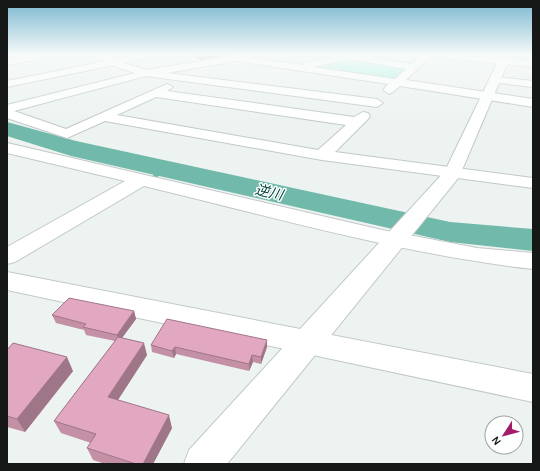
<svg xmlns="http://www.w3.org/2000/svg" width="540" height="471" viewBox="0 0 540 471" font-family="Karla,'Noto Sans JP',sans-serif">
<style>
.green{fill:#a9f1e1}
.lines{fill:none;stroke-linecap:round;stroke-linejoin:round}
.stream{fill:#71b9aa;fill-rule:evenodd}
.river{fill:#71b9aa;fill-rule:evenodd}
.service-casing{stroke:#c2c9c8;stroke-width:2}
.minor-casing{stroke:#c2c9c8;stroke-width:2}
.tertiary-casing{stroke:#c2c9c8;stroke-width:2}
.secondary-casing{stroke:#c2c9c8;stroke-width:2}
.service{fill:#fff;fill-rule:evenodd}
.minor{fill:#fff;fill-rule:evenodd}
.tertiary{fill:#fff;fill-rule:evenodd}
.secondary{fill:#fff;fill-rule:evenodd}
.wall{fill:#c390a6}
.shaded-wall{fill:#9f7687}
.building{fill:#e3a8c1;stroke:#9f7687}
.labels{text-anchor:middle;stroke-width:3;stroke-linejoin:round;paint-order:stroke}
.water-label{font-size:14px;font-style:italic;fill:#004239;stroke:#fdfffe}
</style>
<rect width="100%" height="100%" fill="#ecf3f1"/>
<polygon class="green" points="348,58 407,69 395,79 310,68"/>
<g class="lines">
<polygon class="stream" points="164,168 168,168 168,169 155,179 151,179 151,177"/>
<polygon class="river" points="7,122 76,141 450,222 533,229 533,251 450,242 71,156 7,136"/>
<g class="service-casing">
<polygon id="service" points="164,55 171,55 168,57"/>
</g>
<g class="minor-casing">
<g id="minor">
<polygon points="33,55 52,55 47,58 7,65 7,59"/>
<path d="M100,55H109L114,60L146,70L239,55H252V58L303,65L305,63L342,55H357L412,64L422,55H459L533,61V67L430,57L406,80L533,99V107L400,86L393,92L389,94L383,90L388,84L236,61L167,73L377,99L383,103L377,107L146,76L14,111L66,129L167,84L173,87L167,91L354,117L363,112L368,113L370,116L368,119L335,152L533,178V188L322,160L105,121L67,138L7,118V105L135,73L108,64ZM349,59L406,69L395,79L313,67ZM156,97L346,125L318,150L117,115Z"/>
<polygon points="496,77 533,81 533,87 492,82 491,80"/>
<path d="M7,143L382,230L477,248L533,253V269C401,254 273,217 144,186L15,262L7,264V247L125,181L7,153Z"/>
<polygon points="7,272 533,374 533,402 7,290"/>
</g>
</g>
<g class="tertiary-casing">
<polygon id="tertiary" points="501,55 511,55 459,177 227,464 184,464 189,450 445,171"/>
</g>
<g class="secondary-casing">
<polygon id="secondary" points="136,55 153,55 148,58 7,87 7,81"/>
</g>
<use href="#service" class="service"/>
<use href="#minor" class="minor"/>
<use href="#tertiary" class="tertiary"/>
<use href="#secondary" class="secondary"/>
</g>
<g class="wall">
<polygon points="187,55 232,55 200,60"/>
<polygon points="134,311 136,319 122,338 147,355 118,400 172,428 153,464 105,464 93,460 87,448 91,443 61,433 54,421 115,341 86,335 84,330 56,323 52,315"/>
<polygon points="151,345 267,347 261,364 253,362 249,371 176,354 174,358 152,352"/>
<polygon points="7,350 73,371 25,432 7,427"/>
</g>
<g class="shaded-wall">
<polygon points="199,55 232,55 200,60"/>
<polygon points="134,311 136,319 119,342 117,335"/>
<polygon points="267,340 267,347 261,364 261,357"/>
<polygon points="144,343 147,355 112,409 108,397"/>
<polygon points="175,347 176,354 174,358 172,351"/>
<polygon points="252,355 253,362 249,371 249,364"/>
<polygon points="67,357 73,371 25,432 17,419"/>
<polygon points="169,415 172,428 153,464 143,464"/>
</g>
<g class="building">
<polygon points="69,298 134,311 117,335 83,327 86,324 52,315"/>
<polygon points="167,319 267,340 261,357 252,355 249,364 175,347 172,351 151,345"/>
<polygon points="118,337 144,343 108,397 169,415 143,464 136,464 87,448 96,434 54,421"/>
<polygon points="13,343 67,357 17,419 7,416 7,350"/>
</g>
<linearGradient id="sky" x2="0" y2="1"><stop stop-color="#78b6cf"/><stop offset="0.45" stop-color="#f6faf9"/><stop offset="1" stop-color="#f6faf9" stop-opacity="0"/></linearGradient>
<rect width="540" height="121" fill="url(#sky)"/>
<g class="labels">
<g class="water-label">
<text transform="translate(269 192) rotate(13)" y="5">逆川</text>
</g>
</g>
<rect width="540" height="471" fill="none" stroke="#161818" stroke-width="16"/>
<g transform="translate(504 435) rotate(234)"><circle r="19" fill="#fdfffe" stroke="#a1a3a2"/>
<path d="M0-3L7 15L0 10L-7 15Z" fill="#a31c69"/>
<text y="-6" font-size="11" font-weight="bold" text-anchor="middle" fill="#161818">N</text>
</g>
</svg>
